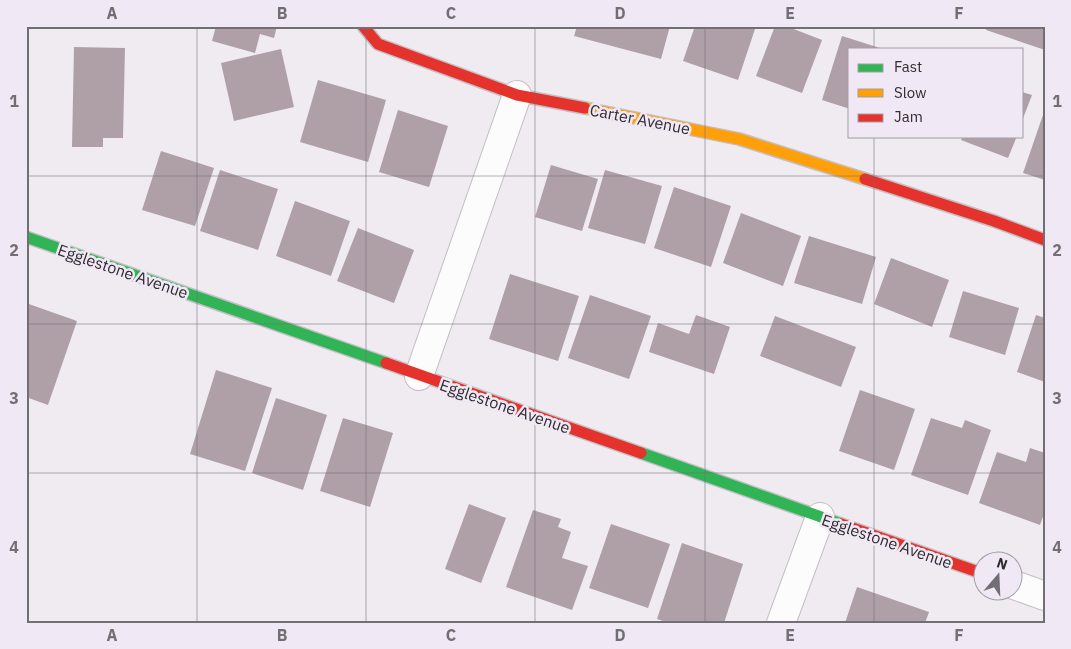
<svg xmlns="http://www.w3.org/2000/svg" width="1071" height="649" viewBox="0 0 1071 649" font-family="'IBM Plex Sans',sans-serif">
<style>
.building{fill:#afa0a8}
.lines{fill:none;stroke-linecap:round;stroke-linejoin:round}
.street-casing{stroke:#c3c0c4;stroke-width:30}
.fast-casing{stroke:#c3c0c4;stroke-width:14}
.slow-casing{stroke:#c3c0c4;stroke-width:14}
.jam-casing{stroke:#c3c0c4;stroke-width:14}
.street{stroke:#fdfcfd;stroke-width:28}
.fast{stroke:#30b455;stroke-width:11}
.slow{stroke:#ff9f0a;stroke-width:11}
.jam{stroke:#e5322d;stroke-width:11}
.grid{fill:none;stroke:#726f74;stroke-width:1;stroke-opacity:0.55}
.labels{text-anchor:middle;stroke-width:5;stroke-linejoin:round;paint-order:stroke}
.street-label{font-size:16px;fill:#2f2c30;stroke:#f0e8f4}
.neatline{fill:none;stroke:#726f74;stroke-width:2}
.grid-label{font-size:16px;text-anchor:middle;font-weight:bold;fill:#726f74}
</style>
<rect width="100%" height="100%" fill="#efebf1"/>
<g class="building">
<polygon points="216,26 277,26 274,38 260,34 255,53 212,41"/>
<polygon points="577,26 670,26 661,59 574,36"/>
<polygon points="695,26 756,26 738,80 683,61"/>
<polygon points="775,26 786,26 822,40 802,93 756,76"/>
<polygon points="987,26 1045,26 1045,50 986,30"/>
<polygon points="842,36 880,48 850,49 850,109 822,100"/>
<polygon points="74,47 125,48 123,138 103,138 103,147 72,147"/>
<polygon points="281,49 294,107 234,121 221,63"/>
<polygon points="318,80 386,100 368,162 300,142"/>
<polygon points="1022,92 1032,95 1022,121"/>
<polygon points="1045,109 1045,180 1023,173"/>
<polygon points="398,110 448,126 429,187 379,172"/>
<polygon points="963,136 1017,136 1008,158 961,140"/>
<polygon points="161,151 214,168 195,226 142,210"/>
<polygon points="551,165 598,179 582,231 535,217"/>
<polygon points="220,170 278,189 258,250 200,231"/>
<polygon points="605,170 662,186 645,244 588,228"/>
<polygon points="674,187 731,206 711,267 654,248"/>
<polygon points="295,201 350,221 331,276 276,256"/>
<polygon points="741,213 801,236 783,286 723,263"/>
<polygon points="358,228 414,250 394,303 337,281"/>
<polygon points="809,236 876,257 862,304 794,283"/>
<polygon points="891,258 949,280 932,327 874,304"/>
<polygon points="510,274 579,296 558,361 489,339"/>
<polygon points="963,291 1019,308 1005,355 949,337"/>
<polygon points="590,295 651,316 629,379 568,358"/>
<polygon points="26,303 77,321 48,405 26,397"/>
<polygon points="696,315 730,327 714,374 649,352 658,323 689,334"/>
<polygon points="1036,315 1045,318 1045,382 1017,372"/>
<polygon points="775,316 856,347 841,387 760,356"/>
<polygon points="216,370 272,388 245,471 190,454"/>
<polygon points="860,390 915,409 894,470 839,451"/>
<polygon points="276,398 327,415 303,490 252,473"/>
<polygon points="343,418 393,433 370,507 320,491"/>
<polygon points="931,418 962,428 965,420 991,430 968,495 911,475"/>
<polygon points="1030,448 1045,453 1045,511 1040,525 979,503 997,452 1026,462"/>
<polygon points="469,504 506,518 481,583 445,569"/>
<polygon points="533,510 561,519 558,527 571,532 562,558 588,566 572,610 506,587"/>
<polygon points="611,524 670,544 648,608 589,588"/>
<polygon points="682,543 743,564 724,623 669,623 657,619"/>
<polygon points="857,587 929,612 925,623 845,623"/>
</g>
<g class="lines">
<g class="street-casing">
<g id="street">
<polyline points="419,376 517,95"/>
<polyline points="1014,585 1045,596"/>
<polyline points="781,623 820,517"/>
</g>
</g>
<g class="fast-casing">
<g id="fast">
<polyline points="26,237 386,363"/>
<polyline points="641,453 841,524"/>
</g>
</g>
<g class="slow-casing">
<polyline id="slow" points="585,108 739,139 865,179"/>
</g>
<g class="jam-casing">
<g id="jam">
<polyline points="363,26 378,44 517,95 585,108"/>
<polyline points="865,179 994,221 1045,240"/>
<polyline points="386,363 641,453"/>
<polyline points="841,524 984,574"/>
</g>
</g>
<use href="#street" class="street"/>
<use href="#fast" class="fast"/>
<use href="#slow" class="slow"/>
<use href="#jam" class="jam"/>
</g>
<path class="grid" d="M197,26V623M366,26V623M535,26V623M705,26V623M874,26V49M874,136V623M26,176H1045M26,324H1045M26,473H1045"/>
<g class="labels">
<g class="street-label">
<text transform="translate(640 119) rotate(11)" y="6">Carter Avenue</text>
<text transform="translate(123 271) rotate(19)" y="6">Egglestone Avenue</text>
<text transform="translate(505 406) rotate(19)" y="6">Egglestone Avenue</text>
<text transform="translate(887 541) rotate(19)" y="6">Egglestone Avenue</text>
</g>
</g>
<rect width="1071" height="649" fill="none" stroke="#f0e8f4" stroke-width="55"/>
<rect x="848" y="48" width="175" height="90" fill="#f0e8f4" stroke="#a39da6"/>
<rect x="858" y="64" width="25" height="8" fill="#30b455" stroke="#a39da6"/>
<text x="894" y="72" font-size="15" fill="#2f2c30">Fast</text>
<rect x="858" y="89" width="25" height="8" fill="#ff9f0a" stroke="#a39da6"/>
<text x="894" y="98" font-size="15" fill="#2f2c30">Slow</text>
<rect x="858" y="114" width="25" height="8" fill="#e5322d" stroke="#a39da6"/>
<text x="894" y="122" font-size="15" fill="#2f2c30">Jam</text>
<g transform="translate(998 576) rotate(19)"><circle r="24" fill="#f0e8f4" stroke="#a39da6"/>
<path d="M0-4L9 19L0 12L-9 19Z" fill="#726f74"/>
<text y="-8" font-size="14" font-weight="bold" text-anchor="middle" fill="#2f2c30">N</text>
</g>
<rect x="28" y="28" width="1016" height="594" class="neatline"/>
<g class="grid-label">
<text x="112" y="19">A</text>
<text x="282" y="19">B</text>
<text x="451" y="19">C</text>
<text x="620" y="19">D</text>
<text x="790" y="19">E</text>
<text x="959" y="19">F</text>
<text x="14" y="107">1</text>
<text x="1057" y="107">1</text>
<text x="14" y="256">2</text>
<text x="1057" y="256">2</text>
<text x="14" y="404">3</text>
<text x="1057" y="404">3</text>
<text x="14" y="553">4</text>
<text x="1057" y="553">4</text>
<text x="112" y="641">A</text>
<text x="282" y="641">B</text>
<text x="451" y="641">C</text>
<text x="620" y="641">D</text>
<text x="790" y="641">E</text>
<text x="959" y="641">F</text>
</g>
</svg>
